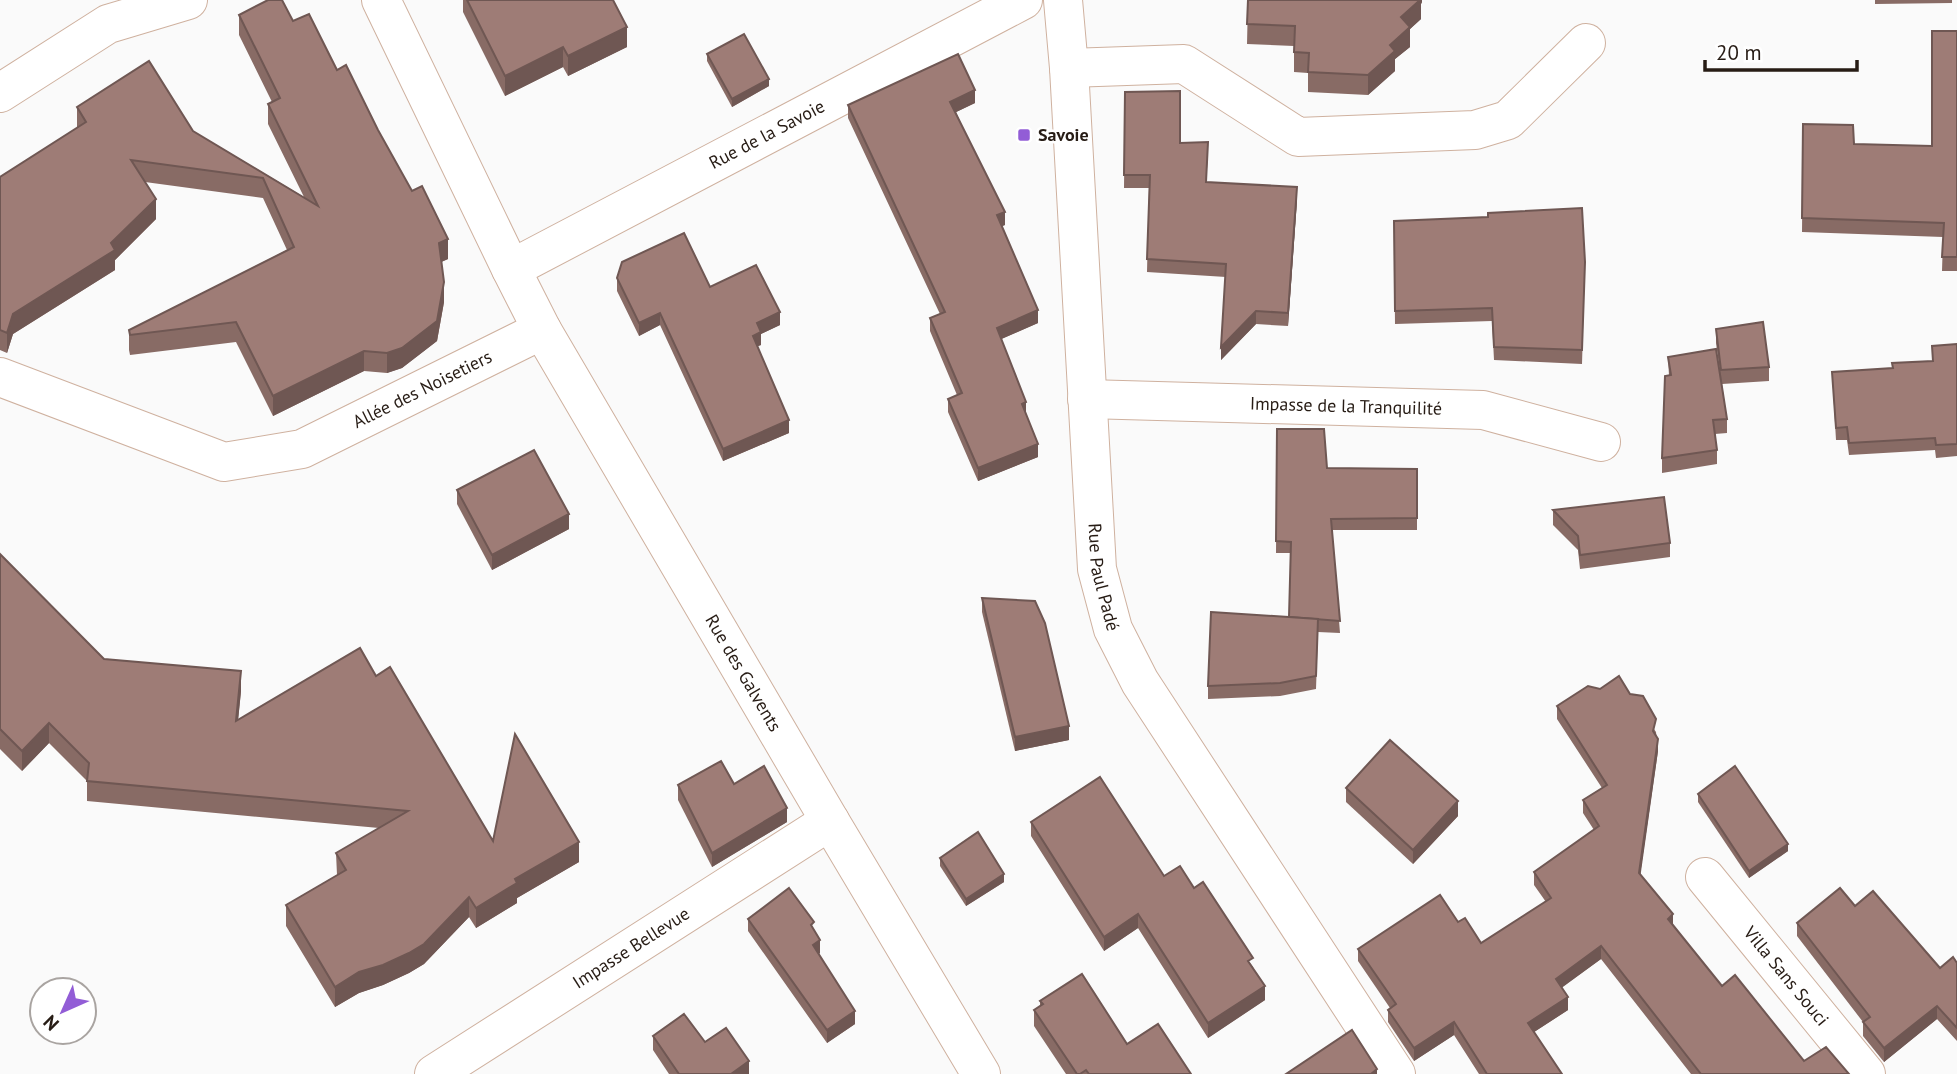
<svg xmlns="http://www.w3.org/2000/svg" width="1957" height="1074" viewBox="0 0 1957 1074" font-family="'PT Sans',sans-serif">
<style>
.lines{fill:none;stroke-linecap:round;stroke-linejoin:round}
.minor-casing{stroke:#cfb19f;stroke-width:40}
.minor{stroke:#fff;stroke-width:38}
.wall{fill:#886b65}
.shaded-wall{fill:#6f5753}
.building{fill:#9e7c76;stroke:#6f5753;stroke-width:2}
.poi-dot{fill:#925dd6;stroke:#fff;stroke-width:2.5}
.labels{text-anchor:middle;stroke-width:5;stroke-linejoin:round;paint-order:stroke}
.street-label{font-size:18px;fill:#271c15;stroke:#fff}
.poi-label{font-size:18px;font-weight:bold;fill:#271c15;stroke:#fff;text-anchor:start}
</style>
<rect width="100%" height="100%" fill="#fafafa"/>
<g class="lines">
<g class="minor-casing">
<g id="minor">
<path id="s1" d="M381,0L511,269L542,330L830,821L981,1074"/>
<path id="s2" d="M1063,0L1069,68L1097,569L1113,629L1140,682L1396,1074"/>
<polyline points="1069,68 1184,64 1298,137 1475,130 1508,120 1586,43"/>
<polyline points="0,93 108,24 188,0"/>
<path id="s3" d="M511,269L1023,0"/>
<path id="s4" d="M0,377L224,462L302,449L542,330"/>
<path id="s5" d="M1087,399L1483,410L1601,442"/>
<path id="s6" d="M1705,877L1866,1074"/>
<path id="s7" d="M434,1074L830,821"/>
</g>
</g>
<use href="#minor" class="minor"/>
</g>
<g class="wall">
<polygon points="463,0 613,0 627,47 568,76 563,67 505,96 463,12"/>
<polygon points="1248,0 1422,0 1422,2 1421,4 1421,19 1410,29 1410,47 1395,59 1395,71 1368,95 1308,92 1308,73 1294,72 1294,46 1247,44"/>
<polygon points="1875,0 1952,0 1952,3 1875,4"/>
<polygon points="239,15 293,21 337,70 378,130 448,259 441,262 444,302 437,341 402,368 387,373 364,371 273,416 236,342 130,355 129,350 129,330 287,250 263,198 145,182 156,219 115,260 115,270 13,334 7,353 0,350 0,177 77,128 77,107 193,131 304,197 268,124 268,104 272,102 239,35"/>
<polygon points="1957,31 1957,271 1942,271 1943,237 1802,232 1803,124 1854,144 1932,146"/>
<polygon points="707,54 769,86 732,107 707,61"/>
<polygon points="1125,92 1180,143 1208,155 1206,183 1297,200 1288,326 1256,324 1221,360 1226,277 1147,272 1149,188 1124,188"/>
<polygon points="975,103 956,112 1005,225 1002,226 1038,323 1001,339 1026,414 1038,457 978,481 948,412 948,399 957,395 930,331 930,318 940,314 848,118 848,105"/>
<polygon points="1394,221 1585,262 1582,364 1494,360 1492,321 1395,324"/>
<polygon points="617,278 710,287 780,325 761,334 761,345 757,346 789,433 723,461 660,325 639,336 617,291"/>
<polygon points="1716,329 1769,367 1769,381 1722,384 1727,419 1727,433 1715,434 1717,450 1717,464 1662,473 1662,458 1669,376 1668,357 1720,372 1716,343"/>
<polygon points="1957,344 1957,456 1936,458 1935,450 1849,455 1847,440 1836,440 1832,372 1892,368 1932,361 1932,346"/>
<polygon points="1277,429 1327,468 1417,469 1417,530 1332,530 1340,633 1318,632 1316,689 1280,696 1208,699 1208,686 1289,617 1291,553 1276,553"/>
<polygon points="457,490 569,529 492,570 457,504"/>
<polygon points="1553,510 1670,543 1670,557 1580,569 1578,550 1553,525"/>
<polygon points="0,554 104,659 241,691 238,720 376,676 493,841 579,862 517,898 517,903 476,928 469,917 424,964 409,973 383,985 359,993 335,1007 286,926 286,905 337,875 336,853 379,828 87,801 87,781 49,743 22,771 0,749"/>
<polygon points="982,598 1069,740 1015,751 982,612"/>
<polygon points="1630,694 1656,732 1658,751 1640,875 1673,926 1722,986 1804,1061 1849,1074 1691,1074 1601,959 1562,987 1568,1010 1534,1032 1562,1074 1479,1074 1454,1035 1414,1061 1388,1022 1388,1010 1390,1008 1358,961 1358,949 1458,922 1481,943 1546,902 1534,885 1534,872 1594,830 1583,813 1583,800 1602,788 1557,719 1557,706"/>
<polygon points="734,784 787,822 712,867 678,800 678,785"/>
<polygon points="1346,788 1458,816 1413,864 1346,802"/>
<polygon points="1698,794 1788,851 1749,878 1698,802"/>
<polygon points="1031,822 1194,888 1253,967 1265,1000 1208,1038 1138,928 1104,951 1031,836"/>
<polygon points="940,858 1004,882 966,906 940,866"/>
<polygon points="1855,906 1940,968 1957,963 1957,1041 1937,1019 1884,1062 1863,1036 1863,1022 1797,936 1797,923"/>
<polygon points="748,919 814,929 820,953 818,954 855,1024 827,1043 748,931"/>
<polygon points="1040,1001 1127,1044 1191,1074 1066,1074 1034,1026 1034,1010 1040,1006"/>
<polygon points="653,1036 705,1042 749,1074 669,1074 653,1050"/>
</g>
<g class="shaded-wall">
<polygon points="1414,0 1422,0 1422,2 1421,4 1421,19 1410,29 1410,47 1395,59 1395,71 1368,95 1368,75 1390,45 1401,17"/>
<polygon points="627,27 627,47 568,76 568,56"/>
<polygon points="563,47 563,67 505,96 505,76"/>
<polygon points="769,79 769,86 732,107 732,99"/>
<polygon points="975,90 975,103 950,115 950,102"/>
<polygon points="1297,187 1297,200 1288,326 1288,313"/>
<polygon points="156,199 156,219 115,260 115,270 13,334 7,353 7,333 13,314 111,243"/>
<polygon points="1005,212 1005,225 997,228 997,215"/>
<polygon points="448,239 448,259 439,263 439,243"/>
<polygon points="444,282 444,302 437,341 402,368 387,373 387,353"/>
<polygon points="1038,310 1038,323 997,341 997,328"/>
<polygon points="1256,311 1256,324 1221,360 1221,347"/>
<polygon points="780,312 780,325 761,334 761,345 753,348 753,336 757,323"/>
<polygon points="660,313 660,325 639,336 639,323"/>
<polygon points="364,351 364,371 273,416 273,396"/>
<polygon points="1026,402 1026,415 1022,404"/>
<polygon points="789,420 789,433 723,461 723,449"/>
<polygon points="1038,444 1038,457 978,481 978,468"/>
<polygon points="569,514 569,529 492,570 492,555"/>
<polygon points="241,671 241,691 236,741 236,721"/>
<polygon points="49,723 49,743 22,771 22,751"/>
<polygon points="1069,726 1069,740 1015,751 1015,737"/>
<polygon points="1658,739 1658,751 1639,886 1639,873"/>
<polygon points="1458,801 1458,816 1413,864 1413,850"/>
<polygon points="787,808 787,822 712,867 712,853"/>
<polygon points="579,842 579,862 517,898 517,903 476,928 476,908 515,879"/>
<polygon points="1788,844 1788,851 1749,878 1749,871"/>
<polygon points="1004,874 1004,882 966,906 966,899"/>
<polygon points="469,897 469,917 424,964 409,973 383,985 359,993 335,1007 335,987"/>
<polygon points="1138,914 1138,928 1104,951 1104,937"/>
<polygon points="1673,914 1673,927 1668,919"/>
<polygon points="820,940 820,953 813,958 813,945"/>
<polygon points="1601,946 1601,959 1556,992 1556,979"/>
<polygon points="1265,986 1265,1000 1208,1038 1208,1023"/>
<polygon points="1568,997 1568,1010 1528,1036 1528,1023"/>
<polygon points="1937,1006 1937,1019 1884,1062 1884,1048"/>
<polygon points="855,1011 855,1024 827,1043 827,1030"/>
<polygon points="1454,1022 1454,1035 1414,1061 1414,1048"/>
<polygon points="749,1061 749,1074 731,1074"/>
<polygon points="1377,1069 1377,1074 1370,1074"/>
</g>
<g class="building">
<polygon points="268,0 282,0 293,21 309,14 337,70 346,65 378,130 412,191 422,186 448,239 439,243 444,282 437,321 402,348 387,353 364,351 273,396 236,322 130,335 129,330 294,247 263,178 131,160 156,199 111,243 115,250 13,314 7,333 0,330 0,177 86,122 77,107 149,61 193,131 318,206 268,104 280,98 239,15"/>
<polygon points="467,0 613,0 627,27 568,56 563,47 505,76"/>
<polygon points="1248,0 1420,0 1401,17 1410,27 1390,45 1395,51 1368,75 1308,72 1309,53 1294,52 1295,26 1247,24"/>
<polygon points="1932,31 1957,31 1957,257 1942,257 1944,223 1802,218 1803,124 1853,125 1854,144 1932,146"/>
<polygon points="744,34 769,79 732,99 707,54"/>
<polygon points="958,54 975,90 950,102 1005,212 997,215 1038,310 997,328 1026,402 1022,404 1038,444 978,468 948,399 962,393 930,318 945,312 848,105"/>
<polygon points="1180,91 1180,143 1208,142 1206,182 1297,187 1288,313 1256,311 1221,347 1226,264 1147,259 1150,175 1124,175 1125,92"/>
<polygon points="1582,208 1585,262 1582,350 1494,347 1492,308 1395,311 1394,221 1488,217 1488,213"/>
<polygon points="684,233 710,287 756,265 780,312 757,323 761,332 753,336 789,420 723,449 660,313 639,323 617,278 622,262"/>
<polygon points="1763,322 1769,367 1721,370 1716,329"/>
<polygon points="1957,344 1957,444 1936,445 1935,438 1849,443 1847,427 1836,428 1832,372 1893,368 1892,363 1933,361 1932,346"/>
<polygon points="1716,349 1727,419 1713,420 1717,450 1662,458 1665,376 1671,375 1668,357"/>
<polygon points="1277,429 1324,429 1327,468 1417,469 1417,518 1331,519 1340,621 1289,617 1291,542 1276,541"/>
<polygon points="534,450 569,514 492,555 457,490"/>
<polygon points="1664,497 1670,543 1580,555 1578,536 1553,510"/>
<polygon points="0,554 104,659 241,671 236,721 360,648 376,676 390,667 493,841 515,734 579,842 515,879 517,883 476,908 469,897 424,944 409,953 383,965 359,972 335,987 286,905 346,870 336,853 408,811 87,781 89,763 49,723 22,751 0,729"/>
<polygon points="982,598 1035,601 1045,623 1069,726 1015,737"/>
<polygon points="1211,612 1318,619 1316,676 1280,683 1208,686"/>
<polygon points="1619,676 1630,694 1643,696 1656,719 1653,731 1658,739 1639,873 1673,914 1668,919 1722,986 1735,975 1804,1061 1826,1047 1849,1074 1701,1074 1601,946 1556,979 1568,997 1528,1023 1562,1074 1487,1074 1454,1022 1414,1048 1388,1010 1396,1004 1358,949 1440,895 1458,922 1465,918 1481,943 1551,898 1534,872 1599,826 1583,800 1607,785 1557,706 1588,686 1600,689"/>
<polygon points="1390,740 1458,801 1413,850 1346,788"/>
<polygon points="721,761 734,784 764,766 787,808 712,853 678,785"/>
<polygon points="1735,766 1788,844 1749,871 1698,794"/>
<polygon points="1100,777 1164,876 1180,866 1194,888 1203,882 1253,958 1248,961 1265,986 1208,1023 1138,914 1104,937 1031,822"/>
<polygon points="978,832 1004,874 966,899 940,858"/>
<polygon points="789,888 814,922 811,925 820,940 813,945 855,1011 827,1030 748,919"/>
<polygon points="1840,888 1855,906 1873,891 1940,968 1953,957 1957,963 1957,1028 1937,1006 1884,1048 1863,1022 1870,1017 1797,923"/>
<polygon points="1082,974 1127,1044 1158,1024 1191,1074 1089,1074 1086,1070 1080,1074 1077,1074 1034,1010 1043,1004 1040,1001"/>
<polygon points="684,1014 705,1042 726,1028 749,1061 731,1074 679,1074 653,1036"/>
<polygon points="1352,1030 1377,1069 1371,1074 1286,1074"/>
</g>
<rect class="poi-dot" x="1017" y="128" width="14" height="14" rx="3.5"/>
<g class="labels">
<g class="street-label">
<text dy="6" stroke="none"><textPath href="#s3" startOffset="289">Rue de la Savoie</textPath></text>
<text dy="6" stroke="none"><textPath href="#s4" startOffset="453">Allée des Noisetiers</textPath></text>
<text dy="6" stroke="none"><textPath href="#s5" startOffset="259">Impasse de la Tranquilité</textPath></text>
<text dy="6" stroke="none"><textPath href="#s2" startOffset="579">Rue Paul Padé</textPath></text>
<text dy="6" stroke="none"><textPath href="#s1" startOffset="765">Rue des Galvents</textPath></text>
<text dy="6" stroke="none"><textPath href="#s7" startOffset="234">Impasse Bellevue</textPath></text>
<text dy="6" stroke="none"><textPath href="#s6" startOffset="128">Villa Sans Souci</textPath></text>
</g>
<g class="poi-label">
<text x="1038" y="141">Savoie</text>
</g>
</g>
<g transform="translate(63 1011) rotate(225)"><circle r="33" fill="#ffffff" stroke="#a9a4a1" stroke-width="2"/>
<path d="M0-5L12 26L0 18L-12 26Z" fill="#925dd6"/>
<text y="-10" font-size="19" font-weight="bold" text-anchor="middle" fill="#271c15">N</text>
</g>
<path d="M1705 60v10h152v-10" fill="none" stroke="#271c15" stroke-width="3.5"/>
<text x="1716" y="60" font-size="21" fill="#271c15" stroke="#ffffff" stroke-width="5" paint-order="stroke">20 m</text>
</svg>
